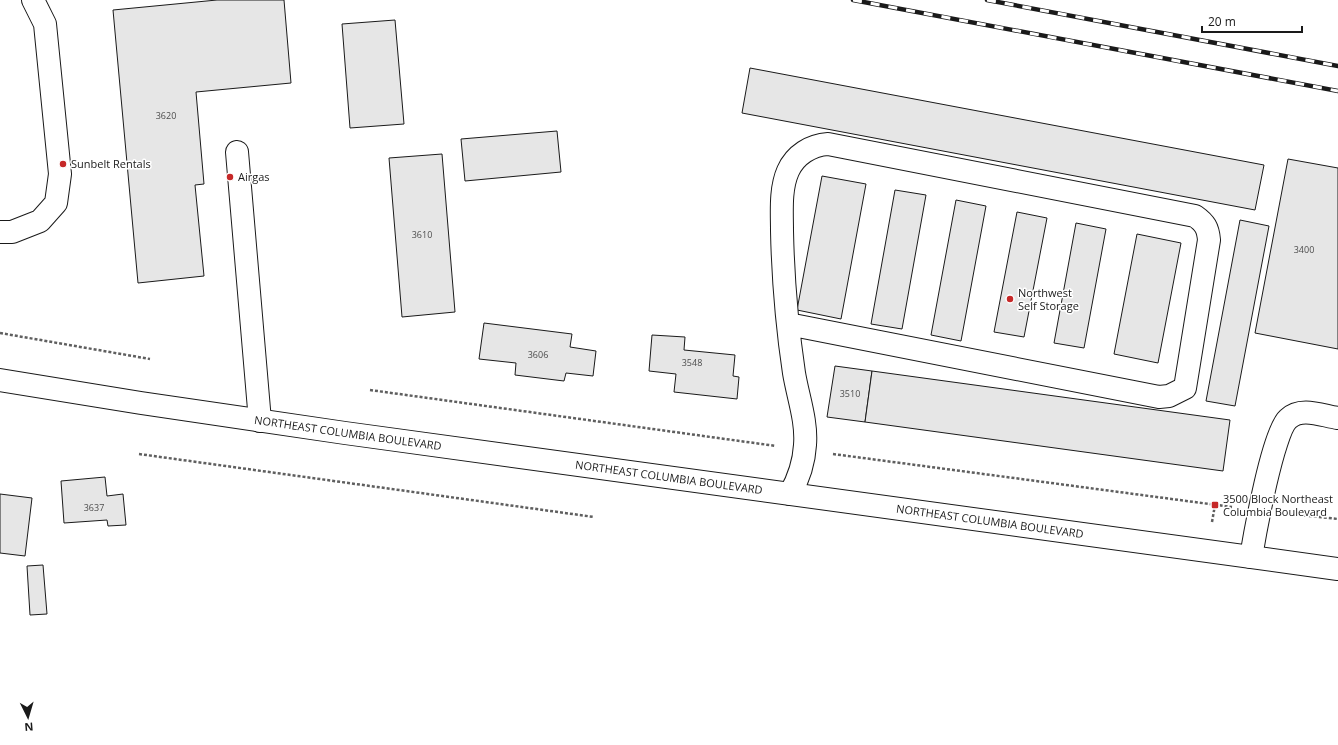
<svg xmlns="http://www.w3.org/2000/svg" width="1338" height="745" viewBox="0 0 1338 745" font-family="'Open Sans',sans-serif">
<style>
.building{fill:#e6e6e6;stroke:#1a1a1a}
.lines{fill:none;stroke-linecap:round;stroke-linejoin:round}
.minor-casing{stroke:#1a1a1a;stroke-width:24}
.major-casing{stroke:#1a1a1a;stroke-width:24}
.path{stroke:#5f5f5f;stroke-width:2.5;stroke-dasharray:3 2;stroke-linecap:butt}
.minor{stroke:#fff;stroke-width:22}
.major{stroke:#fff;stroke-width:22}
.rail-casing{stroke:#1a1a1a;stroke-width:4.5}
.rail{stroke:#fff;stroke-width:3;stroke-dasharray:9;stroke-linecap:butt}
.poi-dot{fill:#c62828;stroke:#fff;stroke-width:1.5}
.labels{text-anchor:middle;stroke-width:3;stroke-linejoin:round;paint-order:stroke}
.number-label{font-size:9px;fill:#4d4d4d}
.poi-label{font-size:11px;fill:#1a1a1a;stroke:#fff;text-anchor:start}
.street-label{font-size:11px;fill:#1a1a1a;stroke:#fff}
</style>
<rect width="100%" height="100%" fill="#fff"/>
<g class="building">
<polygon points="217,0 284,0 291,83 196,92 204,184 195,185 204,276 138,283 113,10"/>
<polygon points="395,20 404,124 350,128 342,24"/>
<polygon points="750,68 1264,165 1255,210 742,113"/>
<polygon points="557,131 561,172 465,181 461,139"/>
<polygon points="442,154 455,312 402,317 389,158"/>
<polygon points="1288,159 1338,168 1338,349 1255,333"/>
<polygon points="822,176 866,184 841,319 797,310"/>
<polygon points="895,190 926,195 902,329 871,324"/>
<polygon points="956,200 986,206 961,341 931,335"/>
<polygon points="1017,212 1047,218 1024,337 994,332"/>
<polygon points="1240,220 1269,226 1235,406 1206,401"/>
<polygon points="1076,223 1106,229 1084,348 1054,343"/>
<polygon points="1137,234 1181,243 1158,363 1114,354"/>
<polygon points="484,323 572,334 570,347 596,351 593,376 566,373 564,381 515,375 516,363 479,359"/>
<polygon points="652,335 685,337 684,350 735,355 733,376 739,377 737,399 674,392 676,374 649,371"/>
<polygon points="835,366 872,371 865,422 827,417"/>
<polygon points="872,371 1230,420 1223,471 865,422"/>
<polygon points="105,477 107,496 123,494 126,525 108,526 107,520 64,523 61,481"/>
<polygon points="0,494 32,498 25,556 0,553"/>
<polygon points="43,565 47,614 30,615 27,566"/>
</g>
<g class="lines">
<g class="minor-casing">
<g id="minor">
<polyline points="237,152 260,421"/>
<polyline points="0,232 12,232 40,221 56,203 60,174 45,24 33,0"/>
<path d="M788,324L1159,397L1169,396L1185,388L1209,240C1208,228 1205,223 1195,216L828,144C811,145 795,155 788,171C780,189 782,212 782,231C783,279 787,326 794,373C798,397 807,421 805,445C804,463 799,478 790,494"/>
<path d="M1251,557C1255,533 1273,432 1288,419C1301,406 1323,416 1338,418"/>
</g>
</g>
<g class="major-casing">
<g id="major">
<path id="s1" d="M0,380L141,403L345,433L1338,569"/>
</g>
</g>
<g class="path">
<polyline points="0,333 150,359"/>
<polyline points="370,390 776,446"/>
<polyline points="139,454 594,517"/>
<polyline points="833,454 1232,507"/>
<polyline points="1289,514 1338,519"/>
<polyline points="1212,522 1215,505"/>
</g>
<use href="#minor" class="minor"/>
<use href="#major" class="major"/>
<g class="rail-casing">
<g id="rail">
<polyline points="853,0 1338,91"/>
<polyline points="987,0 1338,66"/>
</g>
</g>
<use href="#rail" class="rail"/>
</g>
<g class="poi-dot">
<circle cx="63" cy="164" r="4"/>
<circle cx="230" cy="177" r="4"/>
<circle cx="1010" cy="299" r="4"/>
<rect x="1211" y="501" width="8" height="8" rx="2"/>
</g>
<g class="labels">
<g class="number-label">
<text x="166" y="119">3620</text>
<text x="422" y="238">3610</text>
<text x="1304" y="253">3400</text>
<text x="538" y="358">3606</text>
<text x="692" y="366">3548</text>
<text x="850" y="397">3510</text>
<text x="94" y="511">3637</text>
</g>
<g class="poi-label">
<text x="71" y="168">Sunbelt Rentals</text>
<text x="238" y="181">Airgas</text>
<text x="1018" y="297">Northwest<tspan x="1018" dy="13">Self Storage</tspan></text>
<text x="1223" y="503">3500 Block Northeast<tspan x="1223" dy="13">Columbia Boulevard</tspan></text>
</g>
<g class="street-label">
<text dy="4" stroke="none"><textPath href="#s1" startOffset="352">NORTHEAST COLUMBIA BOULEVARD</textPath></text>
<text dy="4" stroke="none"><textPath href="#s1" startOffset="676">NORTHEAST COLUMBIA BOULEVARD</textPath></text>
<text dy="4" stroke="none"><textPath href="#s1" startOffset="1000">NORTHEAST COLUMBIA BOULEVARD</textPath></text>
</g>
</g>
<g transform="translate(28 717) rotate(175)" stroke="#ffffff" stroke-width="3" paint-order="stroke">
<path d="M0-3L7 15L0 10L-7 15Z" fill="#1a1a1a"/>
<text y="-6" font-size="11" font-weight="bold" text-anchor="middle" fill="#1a1a1a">N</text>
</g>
<path d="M1202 26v6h100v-6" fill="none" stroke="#1a1a1a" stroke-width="2"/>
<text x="1208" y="26" font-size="12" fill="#1a1a1a" stroke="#ffffff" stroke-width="3" paint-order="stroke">20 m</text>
</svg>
